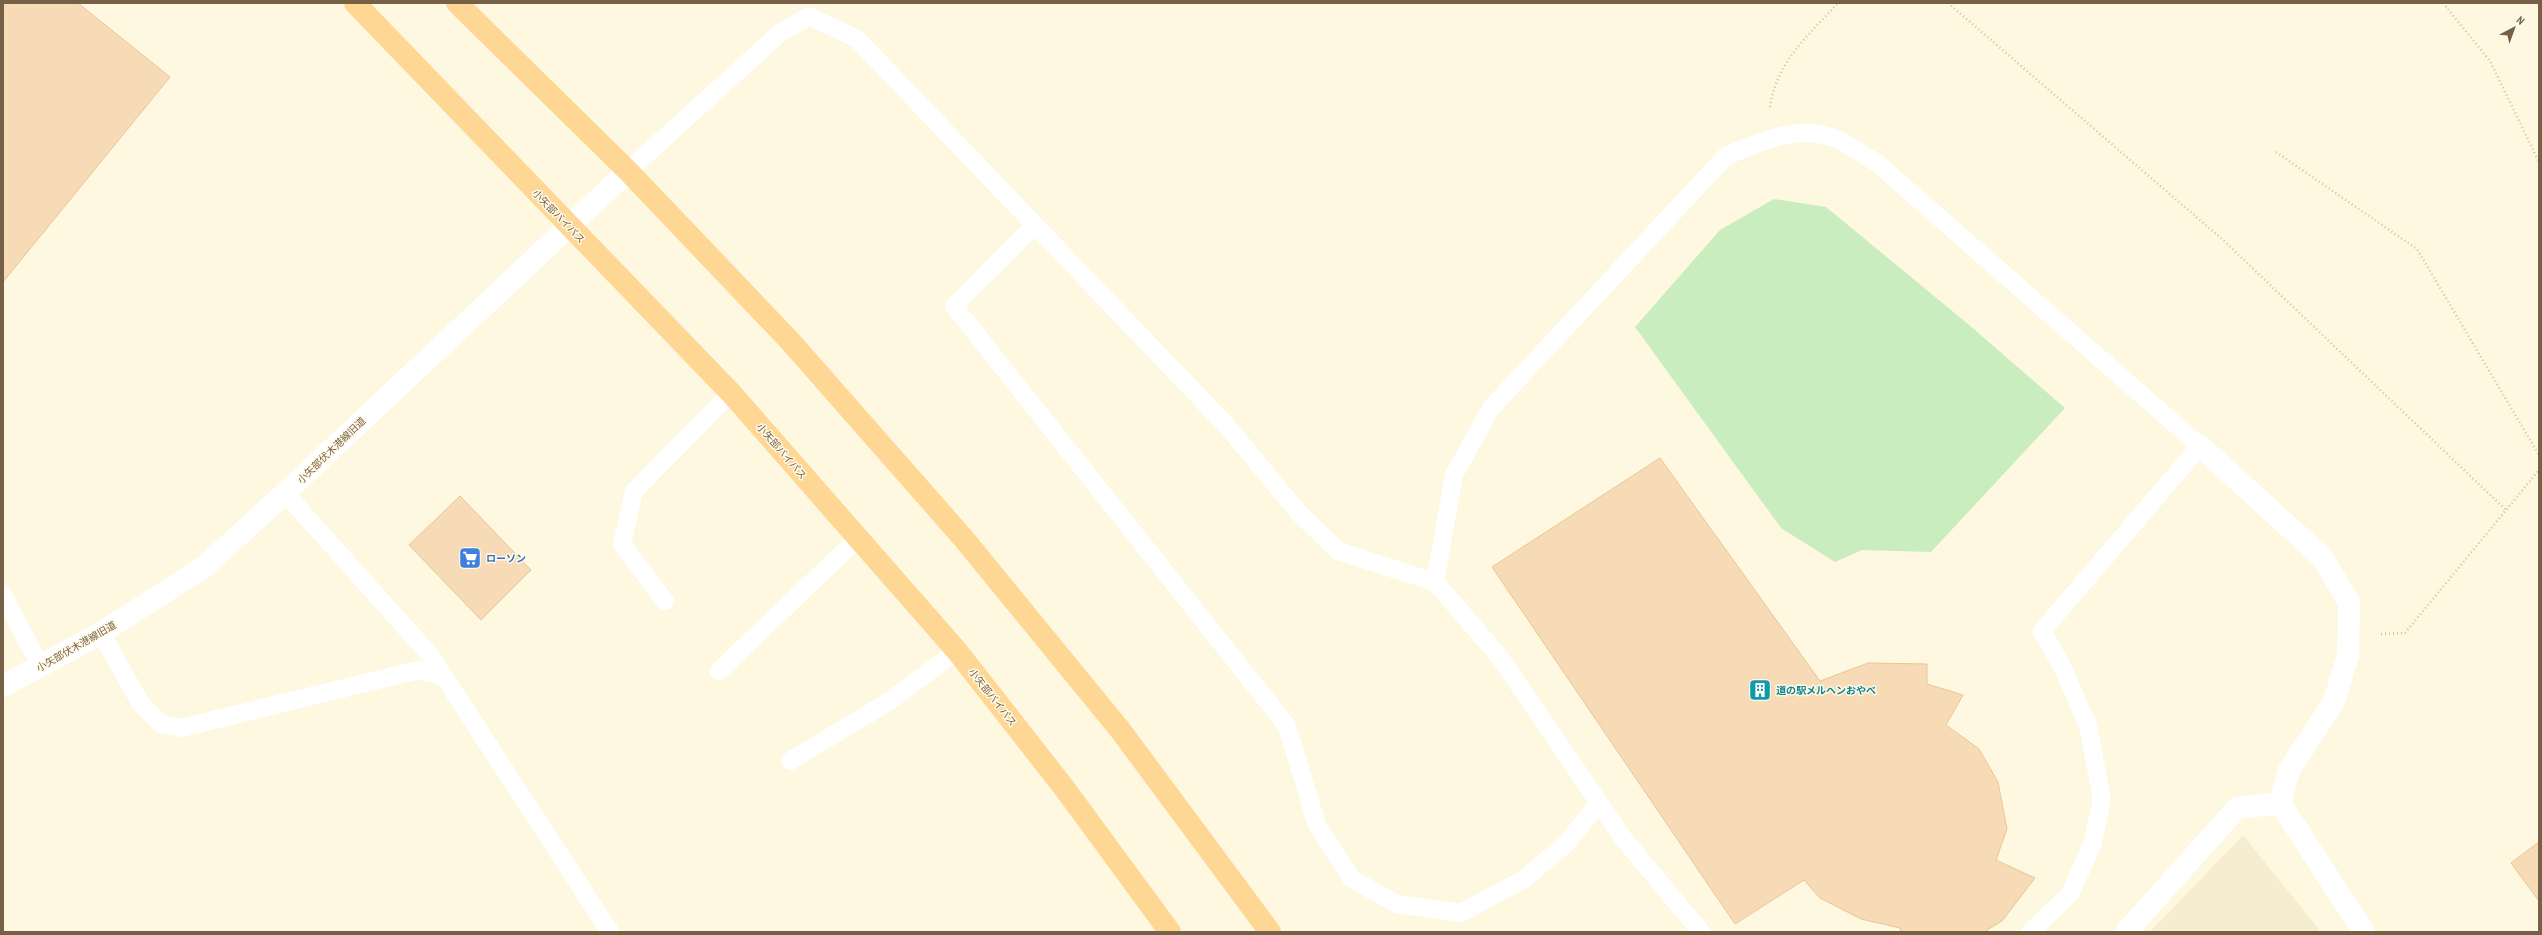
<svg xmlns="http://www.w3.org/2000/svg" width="2542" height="935" viewBox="0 0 2542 935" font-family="'Archivo Narrow','Noto Sans JP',sans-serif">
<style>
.residential{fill:#f6eccf}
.green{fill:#c9edbe}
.building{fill:#f6dbb6;stroke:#eac595}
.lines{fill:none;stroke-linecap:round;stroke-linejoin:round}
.path{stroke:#dbbf9a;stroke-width:2.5;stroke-dasharray:1 3;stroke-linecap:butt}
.service{stroke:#fff;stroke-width:18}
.minor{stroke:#fff;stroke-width:22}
.tertiary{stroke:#fff;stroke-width:22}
.trunk{stroke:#fed794;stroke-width:22}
.labels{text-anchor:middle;stroke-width:3;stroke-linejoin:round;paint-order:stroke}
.street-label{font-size:10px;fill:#776146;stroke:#fffae9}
.shop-label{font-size:10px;font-weight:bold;fill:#366cbe;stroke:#fffae9;text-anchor:start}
.culture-label{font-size:10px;font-weight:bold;fill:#0d838f;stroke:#fffae9;text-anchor:start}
</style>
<rect width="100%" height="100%" fill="#fef8e1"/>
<polygon class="residential" points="2243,835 2321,932 2150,932"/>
<polygon class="green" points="1774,199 1826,207 1968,324 2065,408 1931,552 1862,550 1835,562 1781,528 1635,327 1720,230"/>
<g class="building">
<polygon points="3,3 78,3 170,77 3,282"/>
<polygon points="1660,458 1820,681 1868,663 1927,664 1927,684 1963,695 1946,725 1979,749 1998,782 2007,829 1996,860 2035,878 2002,921 1984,932 1901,932 1900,928 1861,919 1820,898 1804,880 1735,924 1492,567"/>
<polygon points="460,496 531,570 481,620 409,545"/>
<polygon points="2539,842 2539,901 2511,863"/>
</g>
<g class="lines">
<g class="path">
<polyline points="1948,3 2223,240 2506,510"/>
<polyline points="2443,3 2490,61 2539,162"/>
<path d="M1770,107C1776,62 1809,35 1838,3"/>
<polyline points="2276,152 2417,249 2539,455"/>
<polyline points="2381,634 2405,633 2539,470"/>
</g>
<g class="service">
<polyline points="628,171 780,33 809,16 857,39 1227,426 1299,513 1338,551 1435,582 1499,656 1623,838 1701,932"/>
<polyline points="1035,225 954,306 1287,726 1317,825 1352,879 1397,904 1461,913 1524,879 1565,845 1599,803"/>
<polyline points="285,493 430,655 610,932"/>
<path d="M1435,582L1454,475L1491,408L1726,156C1762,141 1802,122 1841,141C1853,147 1865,156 1877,163L2200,446L2042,631L2063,668L2088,726L2102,799L2092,845L2070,894L2030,932"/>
<polyline points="3,595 41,667"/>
<polyline points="665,601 622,544 634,491 731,393"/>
<polyline points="101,633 141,704 161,724 181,728 418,670 444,676"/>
<polyline points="719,671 857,539"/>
<polyline points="790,761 888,702 957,651"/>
</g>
<g class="minor">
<polyline points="2200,446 2322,557 2349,602 2348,655 2334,702 2289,770 2280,803 2364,932"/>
<polyline points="2126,932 2237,808 2280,803"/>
</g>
<polyline class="tertiary" points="3,686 101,633 204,567 285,493 628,171"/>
<g class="trunk">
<polyline points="355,3 731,393 957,651 1065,789 1170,932"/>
<polyline points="457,3 628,171 790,341 964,539 1121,731 1270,932"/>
</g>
</g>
<defs>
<g id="supermarket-square" transform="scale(1.15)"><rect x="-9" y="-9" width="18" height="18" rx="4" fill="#3f7fe0" stroke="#fffae9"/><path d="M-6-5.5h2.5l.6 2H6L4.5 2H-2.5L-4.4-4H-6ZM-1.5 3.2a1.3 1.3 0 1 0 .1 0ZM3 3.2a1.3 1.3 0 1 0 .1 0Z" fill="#fff"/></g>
<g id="building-square" transform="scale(1.15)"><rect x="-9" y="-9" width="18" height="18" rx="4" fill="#0f9aa8" stroke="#fffae9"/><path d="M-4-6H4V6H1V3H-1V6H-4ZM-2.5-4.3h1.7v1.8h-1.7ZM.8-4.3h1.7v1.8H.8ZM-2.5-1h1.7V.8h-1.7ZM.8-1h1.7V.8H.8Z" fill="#fff"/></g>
</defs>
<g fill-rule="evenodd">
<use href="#supermarket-square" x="470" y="558"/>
<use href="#building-square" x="1760" y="690"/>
</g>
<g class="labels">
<g class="street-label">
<text transform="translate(559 216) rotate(46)" y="4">小矢部バイパス</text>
<text transform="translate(331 450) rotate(-44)" y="4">小矢部伏木港線旧道</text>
<text transform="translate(782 451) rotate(49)" y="4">小矢部バイパス</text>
<text transform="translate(76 646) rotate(-30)" y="4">小矢部伏木港線旧道</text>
<text transform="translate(993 697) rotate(52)" y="4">小矢部バイパス</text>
</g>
<g class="shop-label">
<text x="486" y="562">ローソン</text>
</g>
<g class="culture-label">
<text x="1776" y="694">道の駅メルヘンおやべ</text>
</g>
</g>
<rect width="2542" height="935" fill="none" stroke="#776146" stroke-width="8"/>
<g transform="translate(2514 28) rotate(41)" stroke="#fffae9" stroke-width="3" paint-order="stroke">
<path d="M0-3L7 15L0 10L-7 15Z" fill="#776146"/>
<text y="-6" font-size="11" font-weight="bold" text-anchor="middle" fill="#776146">N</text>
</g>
</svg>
